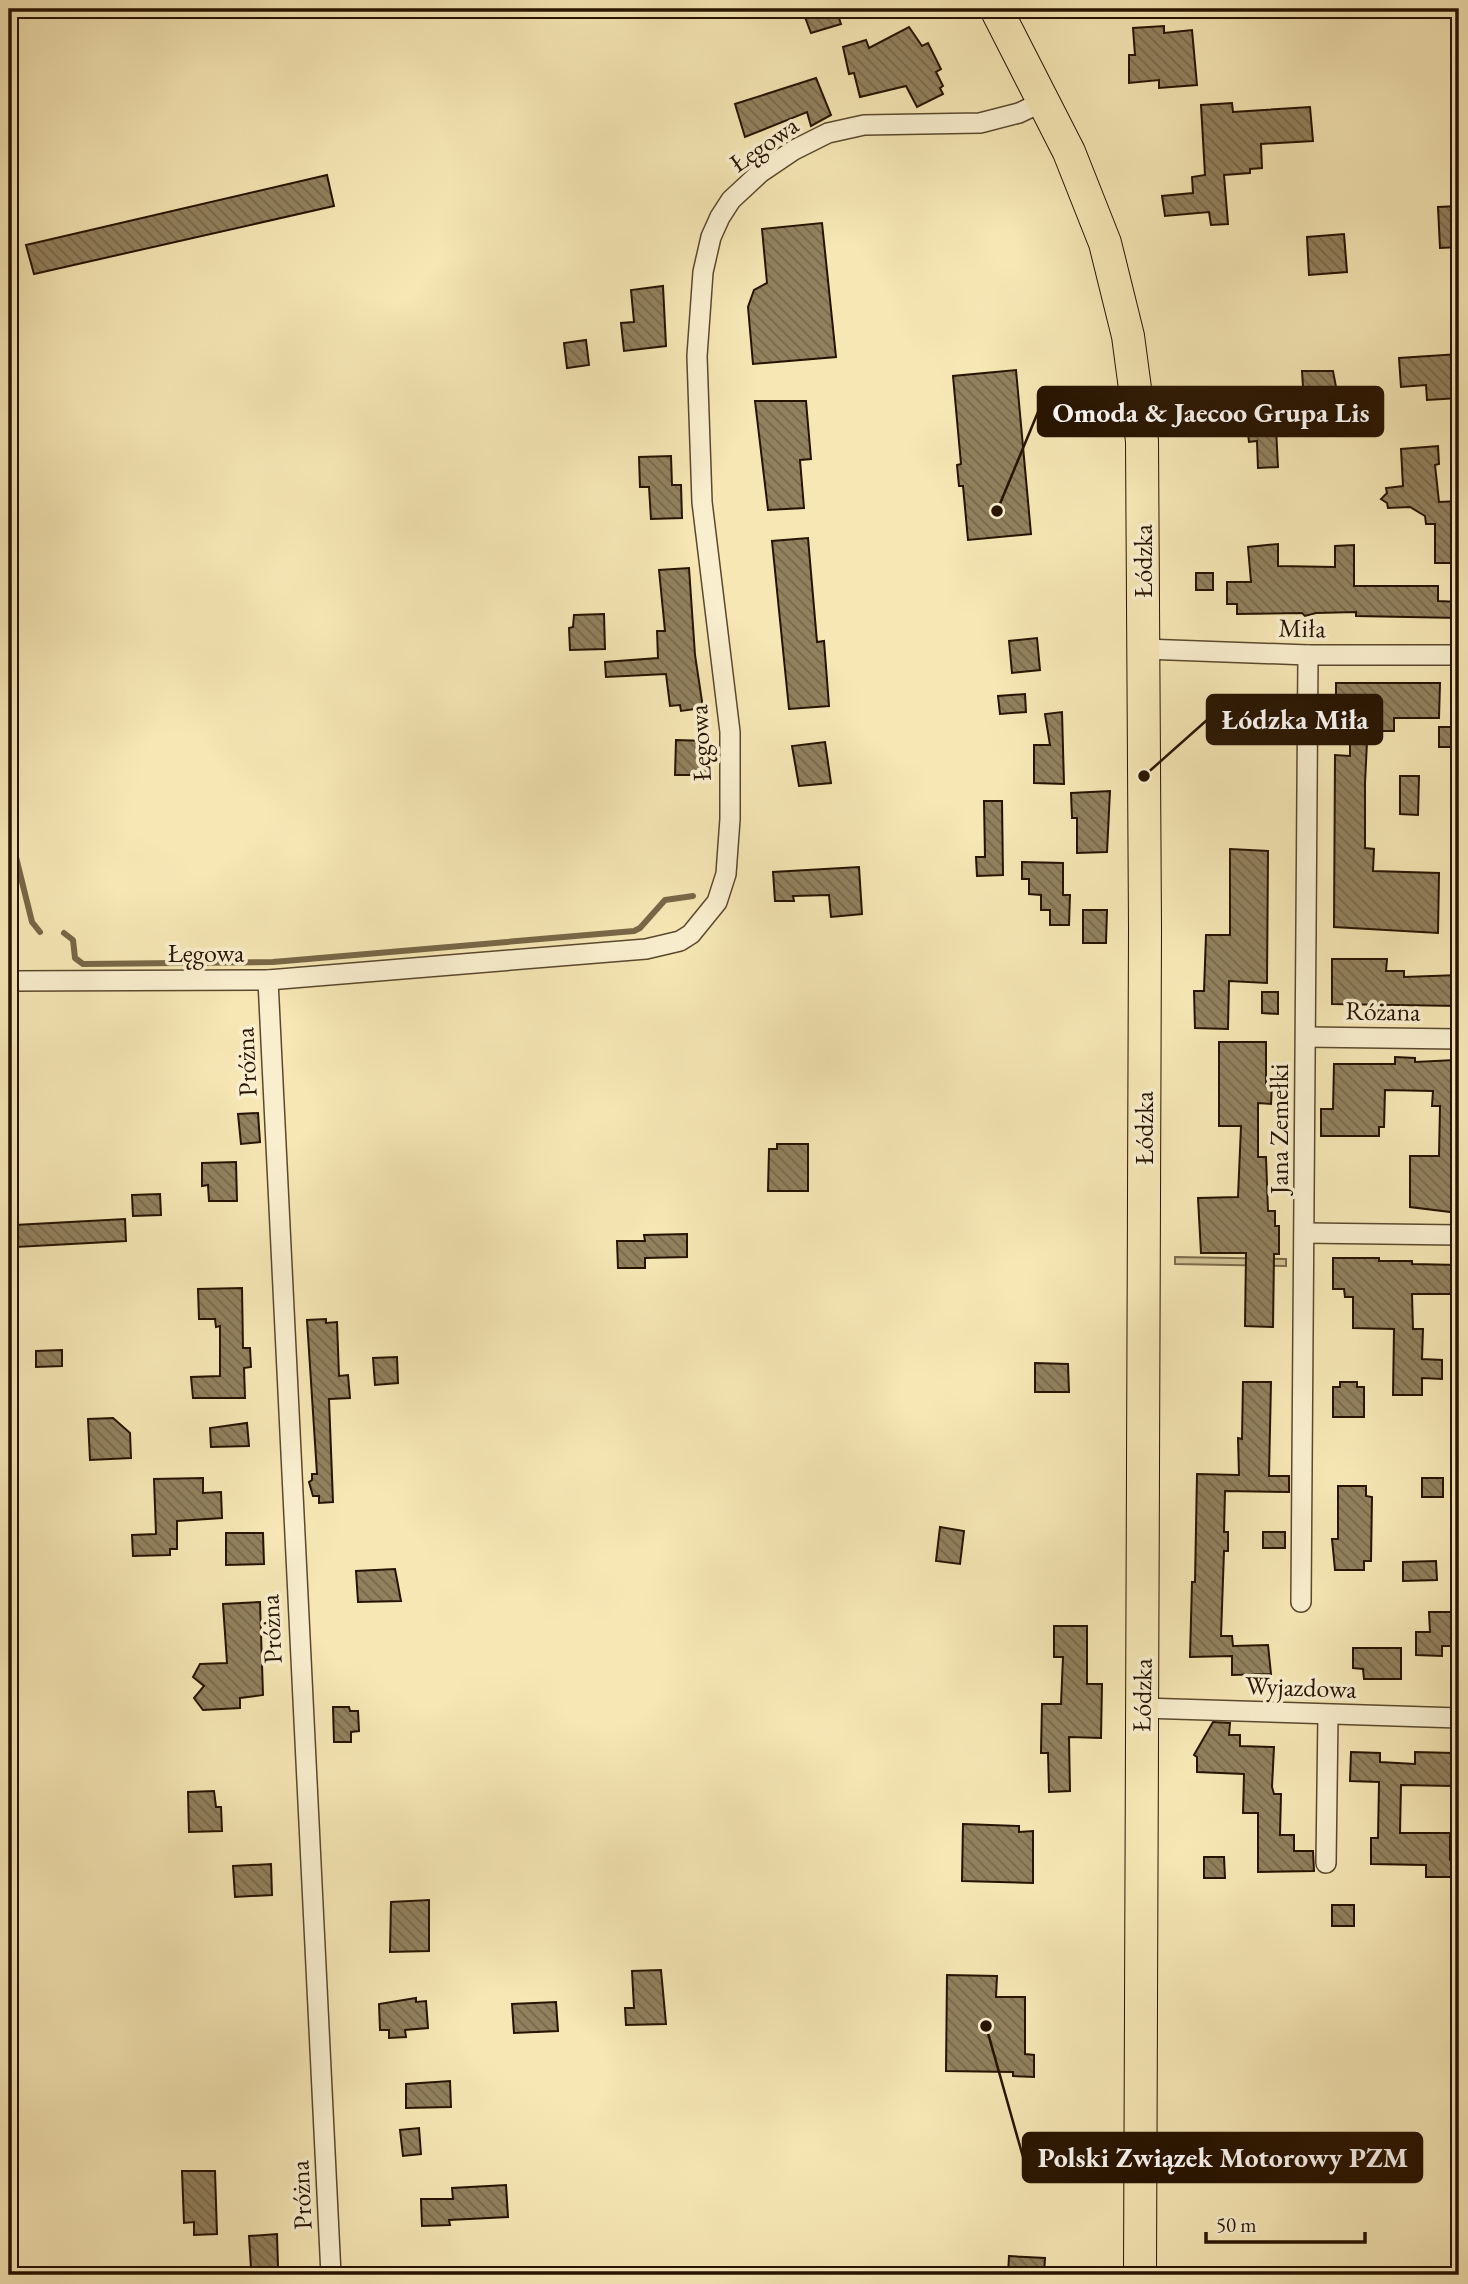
<svg xmlns="http://www.w3.org/2000/svg" width="1468" height="2284" viewBox="0 0 1468 2284" font-family="'EB Garamond',serif">
<style>
.grass{fill:url(#grass-tufts);stroke:#7c6b4b;stroke-width:2}
.lines{fill:none;stroke-linecap:round;stroke-linejoin:round}
.stream{stroke:#786747;stroke-width:6}
.building{fill:url(#building-back-hatch);stroke:#261300;stroke-width:2}
.minor-casing{stroke:#5a482d;stroke-width:22}
.primary-casing{stroke:#261300;stroke-width:34}
.minor{stroke:#f9efcf;stroke-width:19}
.primary{stroke:#f6e7b5;stroke-width:32}
.labels{text-anchor:middle;stroke-width:7;stroke-linejoin:round;paint-order:stroke}
.street-label{font-size:26px;fill:#261300;stroke:#f9efcf}
.leader{fill:none;stroke:#261300;stroke-width:2.5}
.callout-dot{fill:#261300;stroke:#f9efcf;stroke-width:2.5}
.callout{fill:#261300;stroke:#261300;stroke-width:2.5}
.callout-label{font-size:28px;text-anchor:middle;font-weight:bold;fill:#fff}
</style>
<defs>
<pattern id="grass-tufts" width="24" height="20" patternUnits="userSpaceOnUse" patternTransform="scale(1.75)"><rect width="24" height="20" fill="#d3c396"/><path d="M3 7l-1-3M5 7V3M7 7l1-3M15 17l-1-3M17 17v-4M19 17l1-3" fill="none" stroke="#b5a780"/></pattern>
<pattern id="building-back-hatch" width="6" height="6" patternUnits="userSpaceOnUse" patternTransform="scale(1.75)"><rect width="6" height="6" fill="#92815e"/><path d="M-1 5l2 2M0 0l6 6M5-1l2 2" fill="none" stroke="#77684b"/></pattern>
</defs>
<rect width="100%" height="100%" fill="#f6e7b5"/>
<filter id="stains"><feTurbulence type="fractalNoise" baseFrequency=".00286" numOctaves="4"/><feColorMatrix values="0 0 0 0 .2 0 0 0 0 .09 0 0 0 0 .02 0 0 0 .5 -.17"/></filter>
<radialGradient id="worn" r=".72"><stop offset=".6" stop-color="#630" stop-opacity="0"/><stop offset="1" stop-color="#630" stop-opacity=".3"/></radialGradient>
<polygon class="grass" points="1175,1257 1286,1259 1286,1266 1175,1264"/>
<g class="lines">
<g class="stream">
<polyline points="9,829 32,922 40,932"/>
<polyline points="64,933 73,940 75,958 83,964 273,962 634,931 640,928 665,900 693,896"/>
</g>
</g>
<g class="building">
<polygon points="802,9 836,9 841,24 811,33"/>
<polygon points="1164,26 1164,33 1192,30 1197,85 1159,88 1159,80 1129,83 1129,55 1135,55 1133,28"/>
<polygon points="909,27 922,46 928,43 941,69 936,72 943,86 940,88 943,94 917,107 906,86 860,97 854,73 849,74 843,47 866,40 869,48"/>
<polygon points="816,78 831,115 811,126 807,112 745,137 735,104"/>
<polygon points="1232,103 1233,112 1310,107 1313,141 1261,144 1262,168 1250,169 1250,173 1224,175 1228,224 1211,225 1209,212 1165,216 1162,196 1193,193 1192,177 1205,175 1201,105"/>
<polygon points="327,175 334,206 34,274 26,245"/>
<polygon points="1459,206 1459,247 1440,248 1438,207"/>
<polygon points="822,223 836,357 753,364 748,307 754,290 767,283 762,229"/>
<polygon points="1344,234 1347,272 1309,275 1307,237"/>
<polygon points="663,286 666,346 624,351 621,323 634,322 631,290"/>
<polygon points="586,340 589,365 567,368 564,343"/>
<polygon points="1459,354 1459,398 1427,400 1426,385 1401,387 1399,358"/>
<polygon points="1016,370 1031,534 968,540 963,486 959,486 957,465 961,464 953,376"/>
<polygon points="1302,371 1333,371 1337,392 1326,393 1327,402 1304,403"/>
<polygon points="755,401 806,401 811,459 800,460 804,508 768,510"/>
<polygon points="1269,414 1270,428 1276,428 1278,467 1258,468 1257,441 1249,442 1248,434 1185,435 1185,418"/>
<polygon points="1438,446 1439,464 1435,465 1439,502 1459,501 1459,563 1435,563 1435,524 1426,524 1425,516 1410,507 1388,508 1387,503 1381,499 1387,493 1386,488 1403,486 1401,449"/>
<polygon points="671,456 672,485 681,485 682,518 651,519 649,487 640,487 639,457"/>
<polygon points="808,538 817,642 824,641 829,706 789,709 772,541"/>
<polygon points="1278,544 1278,566 1335,567 1335,546 1354,545 1354,586 1438,586 1438,601 1459,602 1459,618 1356,616 1356,612 1316,613 1305,616 1302,613 1237,614 1237,604 1227,604 1227,582 1251,582 1248,547"/>
<polygon points="689,568 695,655 703,708 681,711 680,705 670,706 666,674 606,677 605,662 658,658 657,631 665,631 659,570"/>
<rect x="1196" y="573" width="17" height="17"/>
<polygon points="604,614 605,649 570,650 569,628 573,627 574,615"/>
<polygon points="1037,638 1040,670 1012,673 1009,641"/>
<polygon points="1336,683 1440,683 1439,718 1394,718 1394,731 1382,731 1382,738 1378,738 1378,742 1367,742 1365,783 1365,848 1374,849 1373,871 1439,873 1438,933 1334,927 1335,755 1350,756 1350,708 1336,708"/>
<polygon points="1025,694 1026,712 1000,714 998,696"/>
<polygon points="1062,712 1064,784 1034,783 1034,745 1050,745 1045,714"/>
<rect x="1439" y="727" width="19" height="20"/>
<polygon points="676,740 707,741 707,775 675,775"/>
<polygon points="825,742 831,783 799,786 792,746"/>
<polygon points="1400,776 1419,776 1418,815 1400,814"/>
<polygon points="1110,791 1107,852 1077,853 1077,818 1072,818 1071,793"/>
<polygon points="984,801 1002,801 1003,875 977,876 976,857 985,857"/>
<polygon points="1230,849 1268,851 1267,983 1229,981 1228,1029 1195,1028 1194,991 1204,991 1206,935 1230,935"/>
<polygon points="1022,862 1063,863 1063,895 1070,895 1069,925 1050,925 1050,910 1041,910 1041,895 1029,894 1029,879 1022,879"/>
<polygon points="859,867 862,914 831,917 829,895 793,896 794,901 775,901 773,872"/>
<polygon points="1083,910 1107,910 1106,943 1083,943"/>
<polygon points="1332,959 1387,959 1386,971 1404,971 1404,977 1459,975 1459,1006 1332,1004"/>
<polygon points="1262,992 1278,992 1278,1014 1262,1013"/>
<polygon points="1219,1042 1266,1042 1266,1083 1272,1083 1271,1104 1258,1103 1258,1157 1266,1157 1268,1211 1275,1211 1275,1226 1279,1226 1279,1254 1274,1254 1273,1327 1245,1326 1246,1253 1201,1253 1198,1198 1238,1197 1241,1126 1219,1126"/>
<polygon points="1395,1057 1415,1058 1415,1062 1455,1060 1455,1065 1459,1065 1459,1213 1410,1207 1410,1156 1439,1156 1440,1106 1432,1106 1433,1091 1385,1090 1384,1127 1379,1127 1379,1136 1321,1136 1321,1109 1333,1109 1334,1064 1395,1064"/>
<polygon points="258,1113 260,1142 241,1144 238,1114"/>
<polygon points="777,1144 808,1144 808,1191 768,1191 769,1149 777,1149"/>
<polygon points="236,1162 237,1201 209,1201 208,1185 202,1186 202,1163"/>
<polygon points="160,1194 161,1215 133,1216 132,1195"/>
<polygon points="125,1219 126,1241 16,1247 15,1225"/>
<polygon points="687,1234 687,1257 645,1258 645,1268 618,1268 617,1241 645,1241 644,1235"/>
<polygon points="1333,1258 1379,1258 1379,1261 1412,1261 1412,1264 1459,1265 1459,1294 1412,1294 1413,1329 1423,1329 1422,1359 1442,1360 1442,1379 1422,1378 1422,1395 1393,1395 1394,1329 1353,1328 1353,1297 1345,1297 1344,1289 1333,1289"/>
<polygon points="242,1288 243,1348 250,1348 251,1367 244,1368 245,1398 193,1398 191,1377 220,1376 220,1326 216,1327 215,1319 199,1319 198,1289"/>
<polygon points="326,1319 326,1323 337,1322 339,1376 348,1375 350,1398 329,1399 333,1502 319,1503 319,1496 313,1496 309,1482 312,1480 312,1474 317,1474 307,1320"/>
<polygon points="62,1350 62,1366 36,1367 36,1351"/>
<polygon points="397,1357 398,1383 375,1385 373,1358"/>
<polygon points="1035,1363 1068,1364 1069,1392 1035,1392"/>
<polygon points="1243,1382 1271,1382 1269,1476 1289,1476 1289,1492 1225,1491 1224,1532 1228,1532 1228,1551 1224,1551 1221,1636 1232,1636 1233,1646 1268,1645 1271,1674 1232,1675 1232,1656 1190,1657 1192,1582 1195,1582 1197,1474 1239,1475 1238,1438 1242,1439"/>
<polygon points="1340,1382 1357,1382 1357,1387 1364,1387 1364,1417 1333,1417 1333,1387 1340,1387"/>
<polygon points="113,1418 130,1433 131,1458 90,1460 88,1419"/>
<polygon points="247,1423 249,1446 211,1447 210,1428"/>
<polygon points="203,1478 203,1493 221,1492 222,1518 177,1521 177,1549 170,1549 170,1555 133,1556 132,1535 156,1534 154,1479"/>
<rect x="1422" y="1478" width="21" height="19"/>
<polygon points="1338,1486 1366,1486 1366,1496 1372,1497 1371,1561 1364,1561 1364,1570 1335,1570 1332,1539 1338,1539"/>
<polygon points="940,1527 964,1531 960,1564 936,1561"/>
<rect x="1263" y="1532" width="22" height="16"/>
<polygon points="226,1533 263,1533 264,1564 226,1565"/>
<polygon points="1436,1561 1437,1580 1403,1581 1403,1562"/>
<polygon points="395,1569 401,1601 358,1602 356,1571"/>
<polygon points="260,1602 263,1695 240,1698 240,1708 203,1710 194,1698 204,1686 193,1677 200,1664 227,1663 223,1604"/>
<polygon points="1429,1612 1456,1612 1456,1646 1442,1646 1442,1656 1416,1655 1416,1632 1430,1632"/>
<polygon points="1054,1626 1087,1626 1087,1684 1102,1684 1101,1738 1069,1737 1070,1791 1049,1792 1048,1753 1041,1753 1042,1704 1061,1704 1063,1657 1054,1657"/>
<polygon points="1353,1648 1401,1648 1401,1679 1364,1679 1363,1669 1353,1668"/>
<polygon points="333,1707 349,1707 350,1711 358,1711 359,1731 351,1732 351,1742 334,1742"/>
<polygon points="1213,1722 1230,1723 1229,1735 1240,1735 1240,1746 1274,1747 1272,1787 1274,1794 1281,1794 1280,1835 1294,1835 1294,1851 1313,1851 1314,1871 1258,1872 1258,1813 1243,1813 1244,1774 1197,1772 1197,1757 1194,1755"/>
<polygon points="1351,1752 1380,1753 1380,1762 1415,1764 1415,1752 1454,1753 1453,1786 1401,1785 1400,1833 1450,1833 1450,1860 1457,1860 1456,1877 1426,1877 1426,1865 1371,1864 1371,1838 1378,1838 1379,1782 1350,1781"/>
<polygon points="214,1791 216,1807 221,1807 222,1831 189,1832 188,1792"/>
<polygon points="963,1824 1019,1826 1019,1832 1033,1831 1033,1883 962,1881"/>
<polygon points="1204,1857 1224,1857 1225,1878 1204,1878"/>
<polygon points="271,1864 272,1895 235,1897 233,1866"/>
<polygon points="429,1900 429,1951 390,1952 391,1902"/>
<rect x="1332" y="1905" width="22" height="21"/>
<polygon points="661,1970 666,2024 626,2025 625,2008 634,2008 632,1971"/>
<polygon points="947,1975 997,1976 996,1997 1025,1997 1025,2054 1034,2055 1034,2077 1013,2076 1013,2072 946,2071"/>
<polygon points="416,1998 416,2002 426,2001 428,2028 405,2030 406,2037 389,2038 389,2030 380,2030 379,2004"/>
<polygon points="556,2002 558,2031 514,2033 512,2004"/>
<polygon points="450,2081 451,2107 406,2108 406,2084"/>
<polygon points="419,2128 421,2154 403,2156 400,2130"/>
<polygon points="182,2171 215,2171 217,2234 194,2235 194,2222 184,2223"/>
<polygon points="506,2185 508,2217 449,2220 450,2225 422,2226 421,2199 453,2199 452,2188"/>
<polygon points="277,2234 278,2267 251,2268 249,2236"/>
<polygon points="1009,2256 1045,2258 1044,2275 1008,2275"/>
</g>
<g class="lines">
<g class="minor-casing">
<g id="minor">
<polyline points="1144,649 1308,655 1459,655"/>
<polyline points="268,980 331,2275"/>
<polyline points="9,981 268,980 646,949 680,941 691,934 717,902 726,874 730,819 730,732 702,502 697,356 703,272 711,237 720,217 731,200 760,173 794,150 828,133 864,125 980,123 1019,113 1044,101"/>
<polyline points="1306,1037 1459,1039"/>
<polyline points="1305,1233 1459,1235"/>
<polyline points="1301,1602 1308,655"/>
<polyline points="1142,1708 1459,1718"/>
<polyline points="1326,1863 1328,1715"/>
</g>
</g>
<g class="primary-casing">
<polyline id="primary" points="996,9 1069,152 1105,243 1128,336 1142,441 1145,928 1140,2275"/>
</g>
<use href="#minor" class="minor"/>
<use href="#primary" class="primary"/>
</g>
<g class="labels">
<g class="street-label">
<text transform="translate(764 144) rotate(-35)" y="9">Łęgowa</text>
<text transform="translate(1143 561) rotate(-90)" y="9">Łódzka</text>
<text transform="translate(1302 628) rotate(1)" y="9">Miła</text>
<text transform="translate(700 743) rotate(-93)" y="9">Łęgowa</text>
<text x="206" y="962">Łęgowa</text>
<text transform="translate(1383 1011) rotate(1)" y="9">Różana</text>
<text transform="translate(246 1062) rotate(-93)" y="9">Próżna</text>
<text transform="translate(1144 1128) rotate(-90)" y="9">Łódzka</text>
<text transform="translate(1279 1129) rotate(-90)" y="9">Jana Zemełki</text>
<text transform="translate(271 1629) rotate(-93)" y="9">Próżna</text>
<text transform="translate(1301 1687) rotate(2)" y="9">Wyjazdowa</text>
<text transform="translate(1142 1695) rotate(-89)" y="9">Łódzka</text>
<text transform="translate(301 2195) rotate(-93)" y="9">Próżna</text>
</g>
</g>
<path class="leader" d="M997 511L1038 412M1144 776L1207 720M986 2026L1023 2157"/>
<g class="callout-dot">
<circle cx="997" cy="511" r="7"/>
<circle cx="1144" cy="776" r="7"/>
<circle cx="986" cy="2026" r="7"/>
</g>
<g class="callout">
<rect x="1038" y="387" width="345" height="49" rx="7"/>
<rect x="1207" y="695" width="175" height="49" rx="7"/>
<rect x="1023" y="2133" width="399" height="49" rx="7"/>
</g>
<g class="callout-label">
<text x="1211" y="422">Omoda &amp; Jaecoo Grupa Lis</text>
<text x="1295" y="729">Łódzka Miła</text>
<text x="1223" y="2167">Polski Związek Motorowy PZM</text>
</g>
<rect width="1468" height="2284" fill="none" stroke="#f6e7b5" stroke-width="35"/>
<rect x="10" y="10" width="1447" height="2263" fill="none" stroke="#261300" stroke-width="3.5"/>
<rect x="18" y="18" width="1433" height="2249" fill="none" stroke="#261300" stroke-width="2"/>
<path d="M1206 2232v10h159v-10" fill="none" stroke="#261300" stroke-width="3.5"/>
<text x="1216" y="2232" font-size="21" fill="#261300" stroke="#f9efcf" stroke-width="5" paint-order="stroke">50 m</text>
<rect width="100%" height="100%" filter="url(#stains)"/>
<rect width="100%" height="100%" fill="url(#worn)"/>
</svg>
